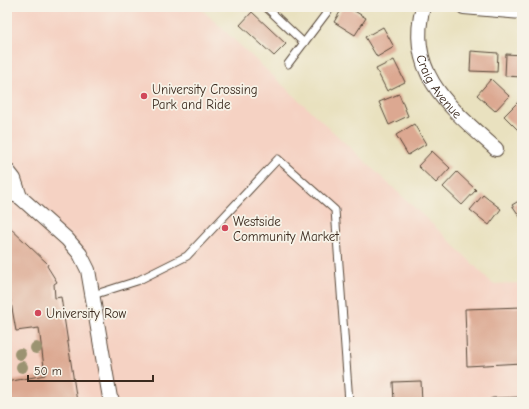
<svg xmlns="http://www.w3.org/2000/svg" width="529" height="409" viewBox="0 0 529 409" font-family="'Comic Neue',sans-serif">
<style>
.built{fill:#f5d2c3}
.building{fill:#dca891}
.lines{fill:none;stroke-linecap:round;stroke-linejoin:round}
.service-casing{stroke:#554536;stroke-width:9}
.minor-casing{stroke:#554536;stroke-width:16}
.service{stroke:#fff;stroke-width:7}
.minor{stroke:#fff;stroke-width:14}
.tree{fill:#9b9371}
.poi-dot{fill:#d1495b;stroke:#f7f3e8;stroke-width:1.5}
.labels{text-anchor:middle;stroke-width:3.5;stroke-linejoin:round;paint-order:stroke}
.street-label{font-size:13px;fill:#3b2a1e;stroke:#f7f3e8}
.poi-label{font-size:13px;fill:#3b2a1e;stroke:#f7f3e8;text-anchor:start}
</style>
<rect width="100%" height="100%" fill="#f7f3e8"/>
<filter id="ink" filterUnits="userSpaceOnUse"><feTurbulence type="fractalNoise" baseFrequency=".025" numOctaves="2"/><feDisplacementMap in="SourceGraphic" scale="8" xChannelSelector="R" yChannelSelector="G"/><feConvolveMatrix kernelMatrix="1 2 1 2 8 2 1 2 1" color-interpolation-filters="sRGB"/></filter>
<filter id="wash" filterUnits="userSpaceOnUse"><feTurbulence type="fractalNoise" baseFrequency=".012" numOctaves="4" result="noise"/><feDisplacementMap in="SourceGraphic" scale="16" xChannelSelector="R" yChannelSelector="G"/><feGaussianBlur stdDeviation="0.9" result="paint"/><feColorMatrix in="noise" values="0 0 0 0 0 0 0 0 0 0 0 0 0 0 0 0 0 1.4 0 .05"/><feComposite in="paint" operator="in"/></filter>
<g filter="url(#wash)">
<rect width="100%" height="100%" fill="#e9e1bf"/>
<polygon class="built" points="7,7 199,7 446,237 493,284 522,283 522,402 7,402"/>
<g id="blocks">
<g class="building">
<polygon points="343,7 348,7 366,18 355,35 334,22"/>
<polygon points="252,12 286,44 274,56 240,25"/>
<polygon points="383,27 394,47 377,57 365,37"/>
<polygon points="471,51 498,53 497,72 470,71"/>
<polygon points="506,54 522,55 522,77 505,76"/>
<polygon points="394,60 405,82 387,91 376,69"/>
<polygon points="491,79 509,96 495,111 477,95"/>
<polygon points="399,94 408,116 389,125 379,102"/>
<polygon points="519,101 522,104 522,134 504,116"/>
<polygon points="414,124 426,144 408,155 396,135"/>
<polygon points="432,151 450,168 436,183 418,166"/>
<polygon points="457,172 476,190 462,205 443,187"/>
<polygon points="483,195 501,209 489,225 470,210"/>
<polygon points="522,199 522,220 512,205"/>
<polygon points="7,225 48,264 47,266 57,282 54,284 55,298 61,297 77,402 7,402 7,382 45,375 39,328 16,331 10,297 7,294"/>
<polygon points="522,307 522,363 467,366 465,309"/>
<polygon points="421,381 422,402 394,402 393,382"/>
</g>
</g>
</g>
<g filter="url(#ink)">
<use href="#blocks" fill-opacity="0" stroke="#554536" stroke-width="1"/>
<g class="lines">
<g class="service-casing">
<g id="service">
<polyline points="266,7 304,43"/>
<polyline points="288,64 331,7"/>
<polyline points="93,295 137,281 187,256 278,159 335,210 349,402"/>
<polyline points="493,402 522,401"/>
</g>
</g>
<g class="minor-casing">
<g id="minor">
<path id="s1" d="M423,7C405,74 452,109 496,149"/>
<polyline points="464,7 522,12"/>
<polyline points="7,170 14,179 20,197"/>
<polyline points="7,192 20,197 67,239 80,254 88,270 110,398 113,402"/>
</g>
</g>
<use href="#service" class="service"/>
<use href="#minor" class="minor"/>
</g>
<g class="tree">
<circle cx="36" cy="348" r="6"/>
<circle cx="20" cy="354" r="6"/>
<circle cx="22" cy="367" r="6"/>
</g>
</g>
<g class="poi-dot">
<circle cx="144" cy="96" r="4"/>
<circle cx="225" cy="228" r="4"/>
<circle cx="38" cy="313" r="4"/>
</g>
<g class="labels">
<g class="street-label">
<text dy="5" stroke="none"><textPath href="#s1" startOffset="85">Craig Avenue</textPath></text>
</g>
<g class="poi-label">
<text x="152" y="94">University Crossing<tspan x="152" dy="15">Park and Ride</tspan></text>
<text x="233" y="226">Westside<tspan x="233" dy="15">Community Market</tspan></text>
<text x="46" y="318">University Row</text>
</g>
</g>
<rect width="529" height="409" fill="none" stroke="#f7f3e8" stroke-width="24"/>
<path d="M28 375v6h125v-6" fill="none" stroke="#3b2a1e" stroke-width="2"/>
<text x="34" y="375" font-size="12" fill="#3b2a1e" stroke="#f7f3e8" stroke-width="3" paint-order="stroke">50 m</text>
</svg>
